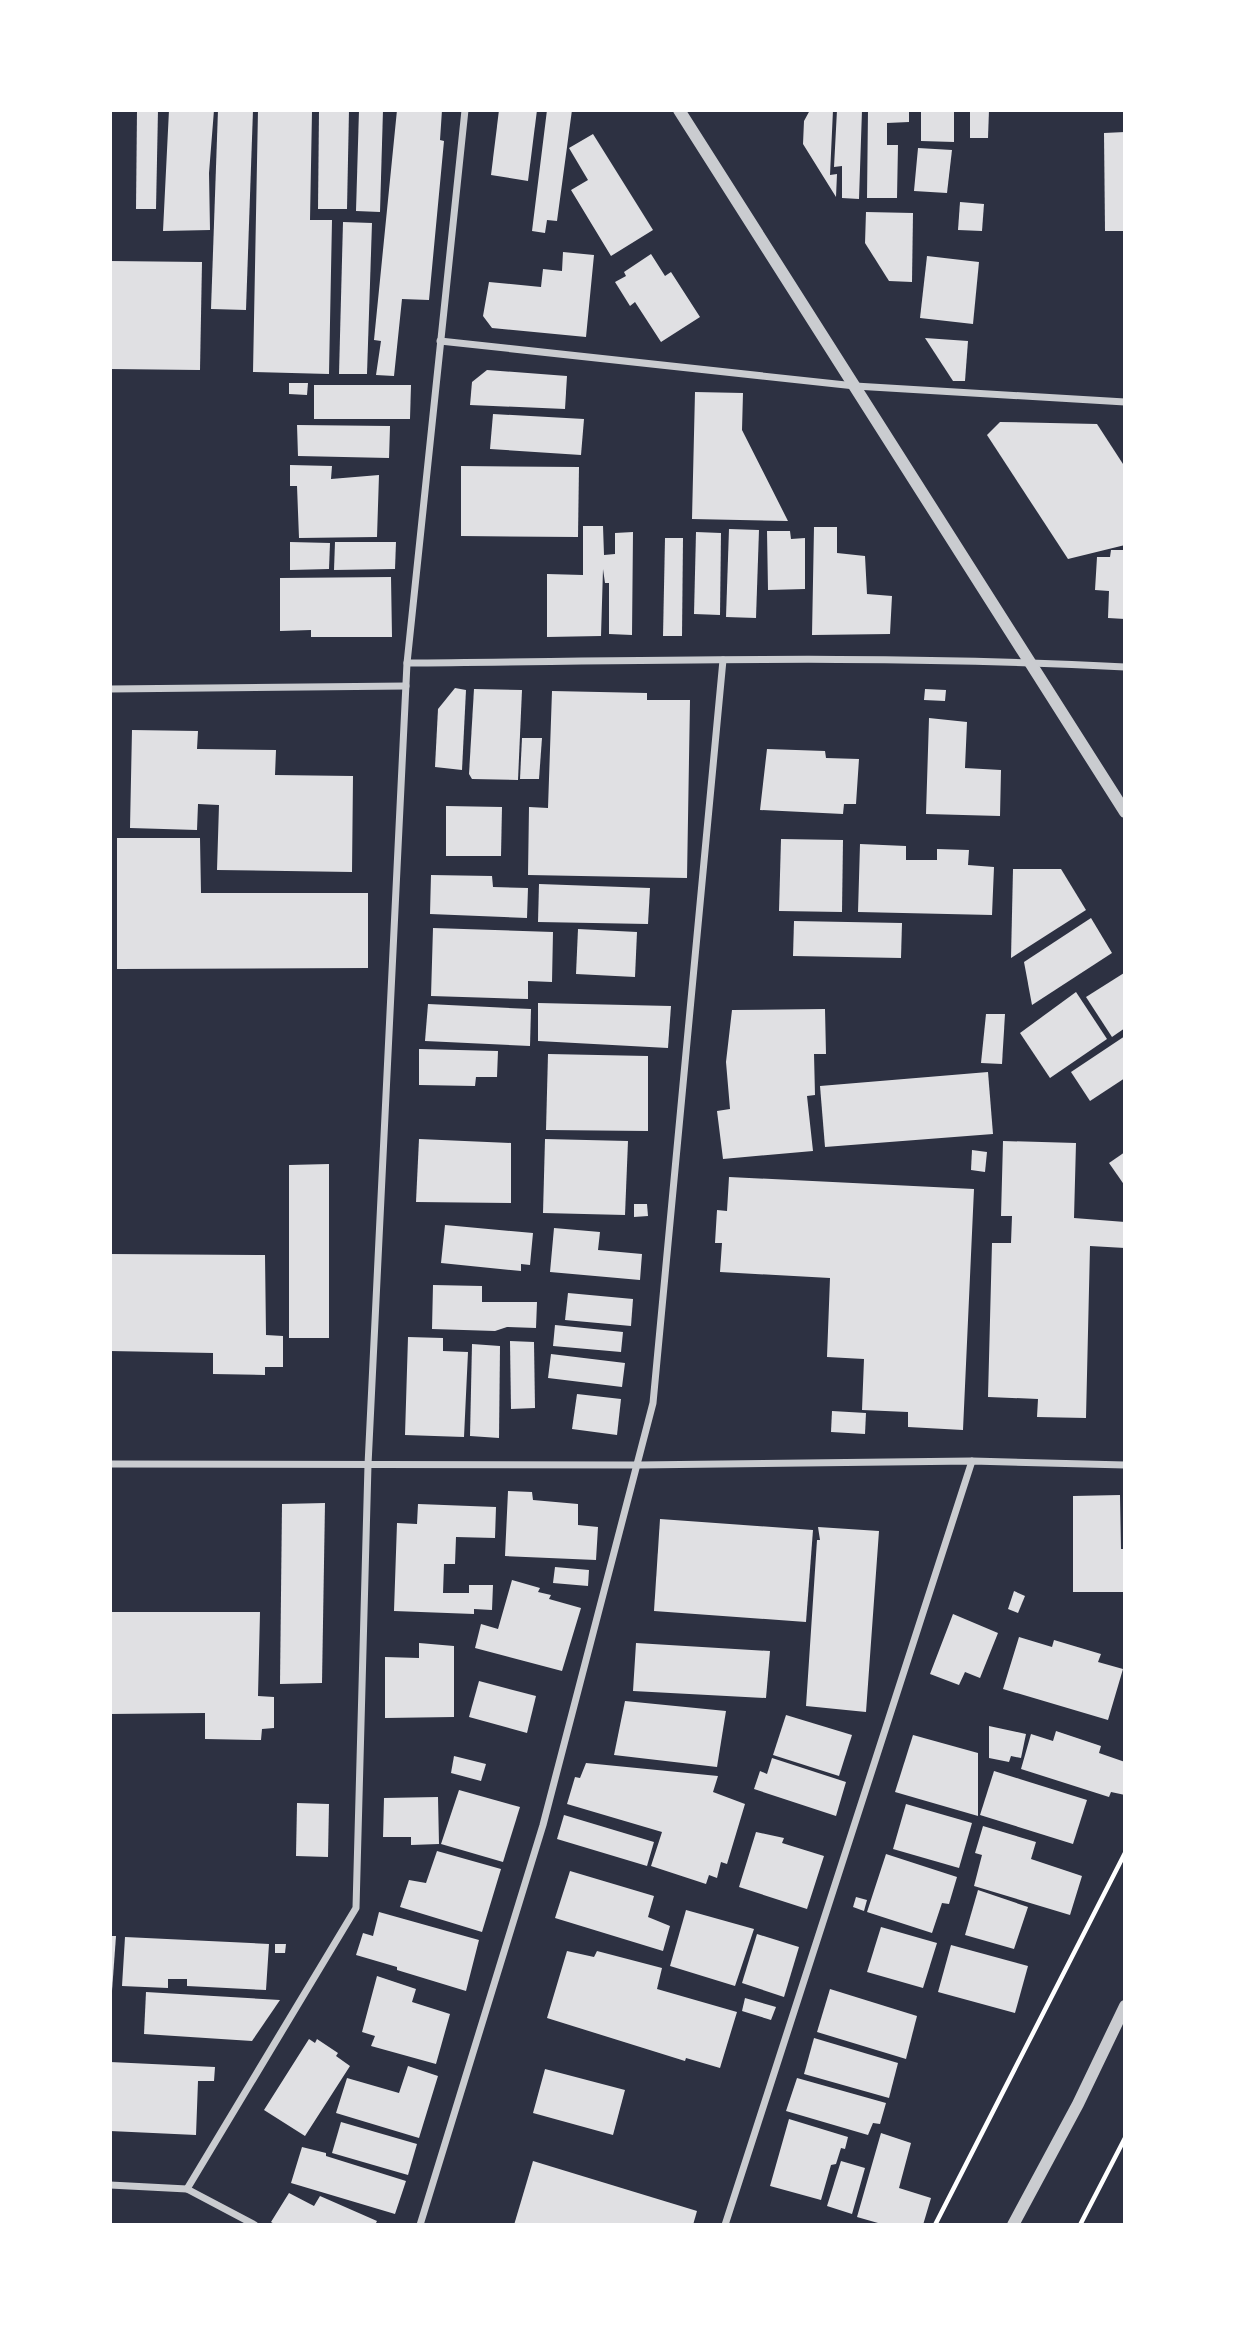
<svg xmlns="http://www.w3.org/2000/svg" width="1235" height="2335" viewBox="0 0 1235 2335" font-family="Commissioner,sans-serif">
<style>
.building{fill:#e0e0e3}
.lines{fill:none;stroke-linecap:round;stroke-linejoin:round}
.path{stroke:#fff;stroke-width:4.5}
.minor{stroke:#caccd0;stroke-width:7}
.tertiary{stroke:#caccd0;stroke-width:12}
</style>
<rect width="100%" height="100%" fill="#2d3142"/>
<g class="building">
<polygon points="137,110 158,110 156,209 136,209"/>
<polygon points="169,110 214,110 209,173 210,230 163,231"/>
<polygon points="218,110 253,110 246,310 211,309"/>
<polygon points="258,110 312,111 310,220 332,220 329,374 253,372"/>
<polygon points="319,110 349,110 347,209 318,209"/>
<polygon points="359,110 383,110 380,212 356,211"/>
<polygon points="397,110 442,110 440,140 444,141 429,300 402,299 394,376 376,375 381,341 374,340"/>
<polygon points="499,110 537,110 528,181 491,175"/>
<polygon points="547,110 572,110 557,221 547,220 545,233 532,231"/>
<polygon points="810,110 833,110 830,175 837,174 836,197 803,144 804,121"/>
<polygon points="837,110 862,110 859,199 842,198 842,166 834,167"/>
<polygon points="868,110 909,110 909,122 887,123 887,145 898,145 897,198 867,198"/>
<polygon points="921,110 954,110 954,142 921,141"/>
<polygon points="970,110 989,110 988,138 970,138"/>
<polygon points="1125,132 1125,231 1105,231 1104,133"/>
<polygon points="593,134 653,230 611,256 571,190 588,180 569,148"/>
<polygon points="918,148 952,150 947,193 914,191"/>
<polygon points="960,202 984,204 982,231 958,230"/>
<polygon points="866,212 913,213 912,282 889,281 865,243"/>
<polygon points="343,222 372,223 367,374 339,374"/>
<polygon points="563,252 594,255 586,337 492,328 483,316 489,282 541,287 543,269 562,271"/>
<polygon points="651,254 665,276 671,272 700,317 661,342 635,302 630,306 615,282 626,276 624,272"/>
<polygon points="927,256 979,262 973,324 920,318"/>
<polygon points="110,261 202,262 200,370 110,369"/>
<polygon points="925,338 968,341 965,381 953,381"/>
<polygon points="487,370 567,376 565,409 470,405 472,382"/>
<polygon points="289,383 308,383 307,395 289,394"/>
<polygon points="314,385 411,385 410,419 314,419"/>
<polygon points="695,392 743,393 742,430 788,521 692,519"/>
<polygon points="493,414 584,419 581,455 490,449"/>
<polygon points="1000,422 1097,424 1123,464 1125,545 1068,559 987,435"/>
<polygon points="297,425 390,426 389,458 298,456"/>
<polygon points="290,465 332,466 331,479 379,475 377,537 299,538 297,486 290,486"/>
<polygon points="461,466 579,467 578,537 461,536"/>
<polygon points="583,526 603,526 604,555 615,554 615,533 633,532 632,635 609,634 609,583 605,583 603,569 601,636 547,637 547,574 583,575"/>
<polygon points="814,527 837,527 837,553 865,556 867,594 892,596 890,634 812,635"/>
<polygon points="729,529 759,530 756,618 726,617"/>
<polygon points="767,531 790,531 791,539 805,538 805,589 768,590"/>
<polygon points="696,532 721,533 720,615 694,614"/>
<polygon points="665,538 683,538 682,636 663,636"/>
<polygon points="290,542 330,543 329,569 290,570"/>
<polygon points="335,542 396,542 395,569 334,570"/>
<polygon points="1111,550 1125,550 1125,619 1108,618 1109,591 1095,590 1097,557 1110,557"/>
<polygon points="391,577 392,637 311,637 311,630 280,631 280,578"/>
<polygon points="455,688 466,690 462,770 435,767 438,709"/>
<polygon points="474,689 522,690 518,780 472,779 469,774"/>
<polygon points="925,689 946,690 945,701 924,700"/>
<polygon points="552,691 647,693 647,700 690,700 687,878 528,875 529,807 548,808"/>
<polygon points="929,718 967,722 965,768 1001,770 1000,816 926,814"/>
<polygon points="132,730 198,731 197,749 276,750 275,775 353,776 352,872 217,870 219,805 198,804 197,830 130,828"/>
<polygon points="522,738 542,738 539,779 520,779"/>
<polygon points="767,749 825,751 826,758 859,759 856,804 844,804 843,814 760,810"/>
<polygon points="446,806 502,807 501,856 446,856"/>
<polygon points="117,838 200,838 201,893 368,893 368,968 117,969"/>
<polygon points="781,839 843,840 842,912 779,911"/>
<polygon points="860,844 906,846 906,860 937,860 937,849 969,850 968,865 994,867 992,915 858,912"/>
<polygon points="1013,869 1061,869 1086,910 1011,958"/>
<polygon points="431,875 492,876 493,887 528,888 527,918 430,914"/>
<polygon points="539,884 650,888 648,924 538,922"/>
<polygon points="1091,918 1112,953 1032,1005 1024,962"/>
<polygon points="794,921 902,923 901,958 793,956"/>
<polygon points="433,928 553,932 552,982 528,981 528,999 431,996"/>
<polygon points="578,929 637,932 635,977 576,974"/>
<polygon points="1124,973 1125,1028 1112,1037 1086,997"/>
<polygon points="1076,992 1107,1039 1050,1078 1020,1033"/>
<polygon points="538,1003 671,1006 668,1048 538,1041"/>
<polygon points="428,1004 531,1009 530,1046 425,1041"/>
<polygon points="825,1009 826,1054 814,1054 815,1095 807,1096 813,1151 723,1159 717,1111 730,1109 726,1062 732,1010"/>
<polygon points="986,1014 1005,1014 1002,1064 981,1063"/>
<polygon points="1125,1036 1125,1078 1090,1101 1071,1072"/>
<polygon points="419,1049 498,1051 497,1077 476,1077 475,1086 419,1085"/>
<polygon points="548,1054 648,1056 648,1131 546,1130"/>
<polygon points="988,1072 993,1134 825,1147 820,1086"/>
<polygon points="419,1139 511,1143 511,1203 416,1202"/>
<polygon points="545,1139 628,1141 625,1215 543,1213"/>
<polygon points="1003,1141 1076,1143 1074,1218 1125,1222 1125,1248 1090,1246 1086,1418 1037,1417 1038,1399 988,1397 992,1243 1011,1243 1012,1216 1001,1216"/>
<polygon points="972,1150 987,1152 985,1172 971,1170"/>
<polygon points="1125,1152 1125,1186 1109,1163"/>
<polygon points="329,1164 329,1338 289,1338 289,1165"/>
<polygon points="729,1177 974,1189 963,1430 908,1427 908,1412 862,1410 864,1359 827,1357 830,1278 720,1272 722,1243 715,1243 717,1210 727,1211"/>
<polygon points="634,1204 647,1204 648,1216 634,1217"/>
<polygon points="445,1225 533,1233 530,1265 521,1264 521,1271 441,1263"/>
<polygon points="554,1228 600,1232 598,1250 642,1254 640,1280 550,1272"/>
<polygon points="110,1254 265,1255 266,1335 283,1336 283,1367 265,1367 265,1375 213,1374 213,1353 110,1351"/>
<polygon points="433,1285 482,1286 482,1302 537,1302 536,1328 507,1327 495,1331 432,1329"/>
<polygon points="568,1293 633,1299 631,1326 565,1320"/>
<polygon points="555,1325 623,1332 621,1352 553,1346"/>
<polygon points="408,1337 443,1338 443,1351 468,1352 464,1437 405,1435"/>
<polygon points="510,1341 534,1342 535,1408 511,1409"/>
<polygon points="472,1344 500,1346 499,1438 470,1436"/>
<polygon points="551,1354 625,1363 622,1387 548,1378"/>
<polygon points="577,1394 621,1399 617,1435 572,1429"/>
<polygon points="832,1411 866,1413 865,1434 831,1432"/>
<polygon points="508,1491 532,1492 533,1500 578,1504 578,1525 598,1527 596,1560 505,1556"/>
<polygon points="1120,1495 1121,1549 1125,1549 1125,1592 1073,1592 1073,1496"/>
<polygon points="325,1503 322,1683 280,1684 282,1504"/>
<polygon points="418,1504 496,1507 495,1538 456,1537 455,1564 444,1564 443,1593 469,1593 469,1585 493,1585 492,1610 474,1609 474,1614 394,1611 397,1523 417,1524"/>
<polygon points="660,1519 813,1530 806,1622 654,1611"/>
<polygon points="818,1527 879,1531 866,1712 806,1706 817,1540 820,1540"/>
<polygon points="555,1567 589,1570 588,1586 553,1583"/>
<polygon points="512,1580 540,1588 538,1592 551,1595 549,1599 581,1608 562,1671 475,1648 481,1624 498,1629"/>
<polygon points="1014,1591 1025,1596 1018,1613 1008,1609"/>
<polygon points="110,1612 260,1612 258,1696 274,1697 274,1728 262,1729 261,1740 205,1739 205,1713 110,1714"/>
<polygon points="953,1614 998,1633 980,1678 965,1672 959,1685 930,1674"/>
<polygon points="1019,1637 1052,1647 1054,1640 1101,1654 1098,1662 1123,1669 1108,1720 1003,1689"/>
<polygon points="419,1643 454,1646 454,1717 385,1718 385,1657 419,1658"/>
<polygon points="636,1643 770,1651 766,1698 633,1691"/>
<polygon points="479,1681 536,1696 527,1733 469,1717"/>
<polygon points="625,1701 726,1711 717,1767 614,1755"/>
<polygon points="786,1715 852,1735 839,1776 773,1755"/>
<polygon points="989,1726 1026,1734 1021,1758 1011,1756 1009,1762 989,1758"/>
<polygon points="1056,1731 1101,1746 1099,1753 1125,1762 1125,1795 1111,1792 1109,1797 1021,1769 1031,1734 1053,1741"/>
<polygon points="913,1735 978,1753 978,1816 895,1792"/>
<polygon points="454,1756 486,1764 481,1781 451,1773"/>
<polygon points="772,1758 846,1782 836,1816 754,1789 760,1771 767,1774"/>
<polygon points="586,1763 718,1776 713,1792 745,1804 727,1864 721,1862 717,1878 709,1875 706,1884 651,1866 662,1832 567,1804 575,1777 580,1778"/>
<polygon points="994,1771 1087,1800 1073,1844 980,1815"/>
<polygon points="459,1790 520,1807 503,1862 441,1844"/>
<polygon points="438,1797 439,1844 411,1845 411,1837 383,1837 384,1798"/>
<polygon points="297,1803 329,1804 328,1857 296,1856"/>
<polygon points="906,1804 972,1823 959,1868 893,1849"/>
<polygon points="564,1815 654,1842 647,1866 557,1839"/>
<polygon points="983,1826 1036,1842 1031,1859 1082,1876 1070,1915 974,1886 982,1855 975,1853"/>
<polygon points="756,1832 784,1838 782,1843 824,1856 807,1909 739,1887"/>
<polygon points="437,1851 501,1869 482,1932 400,1907 409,1880 426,1883"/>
<polygon points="886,1854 957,1877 949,1904 942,1903 932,1933 867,1912"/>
<polygon points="570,1871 654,1896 648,1917 670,1926 663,1951 555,1918"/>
<polygon points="978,1890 1028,1907 1014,1949 965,1935"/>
<polygon points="856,1897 867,1900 864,1911 853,1907"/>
<polygon points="686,1910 754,1929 735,1986 670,1966"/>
<polygon points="379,1912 479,1940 466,1991 397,1970 397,1967 356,1955 363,1933 373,1936"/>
<polygon points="881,1927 937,1943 923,1988 867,1972"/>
<polygon points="757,1934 799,1947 784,1997 742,1983"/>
<polygon points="110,1936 116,1936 112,1991 110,1991"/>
<polygon points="125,1937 269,1944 266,1990 187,1986 187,1979 168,1979 168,1988 122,1986"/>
<polygon points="275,1944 286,1944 285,1953 275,1953"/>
<polygon points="951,1945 1028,1966 1015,2013 938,1992"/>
<polygon points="567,1951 594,1957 597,1951 662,1968 657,1989 737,2012 720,2068 686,2058 685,2061 547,2018"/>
<polygon points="377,1976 416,1989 412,2002 450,2014 436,2064 371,2046 375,2036 362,2032"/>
<polygon points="830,1989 917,2016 906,2059 817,2032"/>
<polygon points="146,1992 280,2000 252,2041 144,2034"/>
<polygon points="745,1998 776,2007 771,2020 742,2011"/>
<polygon points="814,2038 898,2063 889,2098 804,2074"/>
<polygon points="309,2039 315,2043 317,2039 338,2053 336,2056 350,2066 305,2136 264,2110"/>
<polygon points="110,2062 215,2067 214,2081 198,2081 196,2135 110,2131"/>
<polygon points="408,2066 438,2076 419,2138 336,2113 347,2078 399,2093"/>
<polygon points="545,2069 625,2090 613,2135 533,2113"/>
<polygon points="797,2078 886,2103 880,2124 873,2123 868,2135 786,2111"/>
<polygon points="789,2119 848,2137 845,2149 841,2148 836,2164 831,2165 821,2200 770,2186"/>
<polygon points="341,2122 417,2144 408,2175 332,2153"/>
<polygon points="881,2133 911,2143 899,2188 931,2198 923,2225 885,2225 857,2217"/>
<polygon points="302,2147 326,2153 326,2156 406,2181 395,2214 291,2183"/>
<polygon points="533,2161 697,2211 693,2225 514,2225"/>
<polygon points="841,2161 865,2168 852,2214 827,2206"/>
<polygon points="289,2193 314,2206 320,2196 377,2221 375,2225 276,2225 271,2222"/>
</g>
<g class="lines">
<g class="path">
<polyline points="935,2225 1125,1853"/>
<polyline points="1080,2225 1125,2138"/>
</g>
<g class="minor">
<polyline points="440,341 855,386 1125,402"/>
<path d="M407,663C646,661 886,654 1125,667"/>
<polyline points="110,689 406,686"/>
<polyline points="110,1464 638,1465 972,1461 1125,1465"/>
<polyline points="110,2185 187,2189 356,1908 368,1465 407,663 465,110"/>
<polyline points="187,2189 255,2225"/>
<polyline points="420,2225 543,1825 653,1403 723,660"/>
<polyline points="725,2225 972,1461"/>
</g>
<g class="tertiary">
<polyline points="679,110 1125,812"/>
<polyline points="1013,2225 1078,2104 1125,2006"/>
</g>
</g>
<rect width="1235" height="2335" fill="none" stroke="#ffffff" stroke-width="224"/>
</svg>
